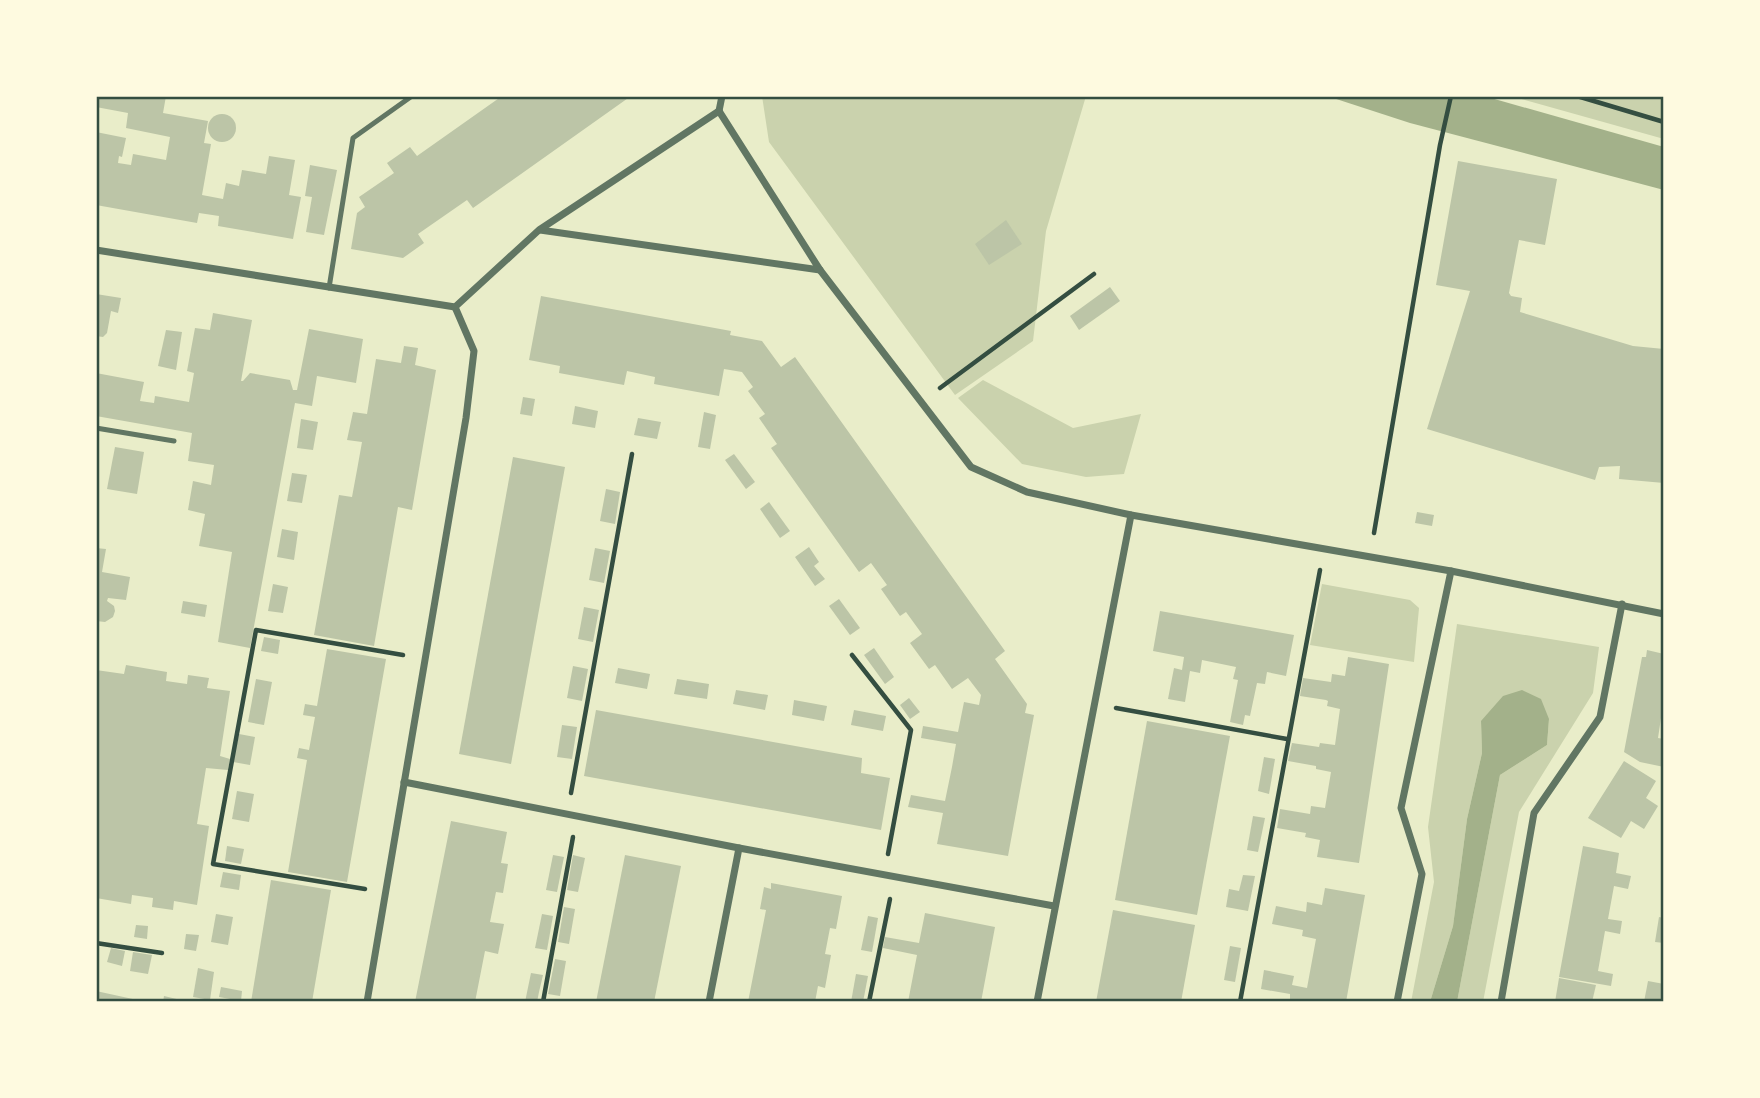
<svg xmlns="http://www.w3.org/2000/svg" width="1760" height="1098" viewBox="0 0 1760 1098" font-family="'PT Sans Narrow',sans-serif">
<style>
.green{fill:#cad2ad}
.water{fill:#a3b18a}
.building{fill:#bcc5a7}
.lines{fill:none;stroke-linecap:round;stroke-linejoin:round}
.path{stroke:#344e41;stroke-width:4.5}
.service{stroke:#617663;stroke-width:5}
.minor{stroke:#617663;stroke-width:7}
.neatline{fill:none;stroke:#344e41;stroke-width:2.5}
</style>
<rect width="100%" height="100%" fill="#e9edc9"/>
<g class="green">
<polygon points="762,96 1086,96 1046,231 1033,341 955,395 769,142"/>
<polygon points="1511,96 1664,96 1664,139"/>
<polygon points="983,380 1073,428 1141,414 1124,474 1086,477 1022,464 958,398"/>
<polygon points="1322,584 1410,600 1419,608 1414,662 1310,645"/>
<polygon points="1457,624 1599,647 1593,693 1519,812 1483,1002 1457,1002 1500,775 1547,745 1549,719 1481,721 1482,753 1467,819 1453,926 1430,1002 1411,1002 1434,882 1428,827"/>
</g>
<g class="water">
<polygon points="1327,96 1484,96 1664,147 1664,190 1410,123"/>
<polygon points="1522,690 1541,699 1549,719 1547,745 1500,775 1457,1002 1430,1002 1453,926 1467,819 1482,753 1481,721 1503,696"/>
</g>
<g class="building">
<polygon points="96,96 166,96 163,113 208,121 204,143 211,144 202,195 223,199 226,183 239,186 242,170 266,174 269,156 295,160 289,195 301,197 293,239 218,226 219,216 199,213 197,223 96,205 96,132 126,138 122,157 119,156 118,163 131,165 133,154 166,160 170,137 126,128 128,113 96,107"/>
<polygon points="502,96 631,96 473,208 467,200 418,234 424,243 403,258 351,249 357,213 365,207 359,197 394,173 387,163 410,147 417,156"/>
<circle cx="222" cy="128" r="14"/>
<polygon points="1458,161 1557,179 1545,245 1519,240 1509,293 1511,296 1522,298 1520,312 1633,346 1664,349 1664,483 1619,479 1620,466 1599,467 1595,480 1427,429 1470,291 1436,285"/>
<polygon points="310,165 337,170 324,235 306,232 312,197 305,196"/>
<polygon points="1006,220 1022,244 989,265 975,244"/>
<polygon points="1110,287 1120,301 1079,330 1070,316"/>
<polygon points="96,294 121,298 118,313 111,311 107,333 103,337 96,336"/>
<polygon points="541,296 731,331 730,335 762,341 781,367 795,357 1005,651 995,659 1027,704 1025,713 1034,715 1008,856 937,844 943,813 908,807 911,795 945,801 952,767 956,744 921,738 923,726 958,732 964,702 979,705 981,695 968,678 952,689 935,665 929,669 910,643 922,634 906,612 900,616 881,589 887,585 871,563 859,572 771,448 777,444 759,418 765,414 748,391 753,387 742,372 724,369 719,396 654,384 655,377 627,371 624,385 559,373 560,366 529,360"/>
<polygon points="213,313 252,320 241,381 243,381 250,373 290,380 293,390 297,390 309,329 363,339 356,383 317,376 312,406 295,403 250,648 218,642 232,552 199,546 205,514 188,510 193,481 211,485 214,465 188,461 192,433 96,416 96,373 144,382 140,401 154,403 155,396 189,402 194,373 187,371 195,328 210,330"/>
<polygon points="166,330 182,332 176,370 158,366"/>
<polygon points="404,346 418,348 415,365 436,370 412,510 398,507 374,646 314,635 339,495 352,497 357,470 362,442 347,440 353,412 367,414 376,359 401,363"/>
<polygon points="523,397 535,399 532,416 520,414"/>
<polygon points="575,406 598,411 595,428 572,424"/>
<polygon points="704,412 716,415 710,449 698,447"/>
<polygon points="638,418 661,422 657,439 634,435"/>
<polygon points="301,419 318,422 313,450 297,448"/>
<polygon points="115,447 144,452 137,494 107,489"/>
<polygon points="734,454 755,482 746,489 725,460"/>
<polygon points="513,457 565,467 511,764 459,754"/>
<polygon points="292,473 307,475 302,503 287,501"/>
<polygon points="606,489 620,492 615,524 600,521"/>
<polygon points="769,502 790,531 780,538 760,509"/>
<polygon points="1417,512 1434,515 1432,526 1415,523"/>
<polygon points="282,529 298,532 294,560 277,557"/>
<polygon points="809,547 819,562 814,566 825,579 815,586 795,557"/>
<polygon points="96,548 106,549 102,572 130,577 126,600 108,598 107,601 114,606 115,611 113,617 105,622 96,621"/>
<polygon points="595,548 610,551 604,583 589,580"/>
<polygon points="273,584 288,587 283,613 268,611"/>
<polygon points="839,599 860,628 850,635 829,606"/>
<polygon points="183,601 207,605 205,617 181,613"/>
<polygon points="584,607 599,610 593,642 578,639"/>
<polygon points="1160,611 1294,635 1286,676 1267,672 1265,684 1257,683 1250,716 1245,715 1243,725 1230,722 1238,680 1233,679 1236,667 1202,660 1200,673 1190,671 1185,702 1168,699 1174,668 1182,670 1184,657 1153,651"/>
<polygon points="264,637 280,640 278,654 261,651"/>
<polygon points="874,648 894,677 885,684 864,655"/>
<polygon points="327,649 386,659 347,882 288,872 307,760 297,758 299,748 309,750 315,717 303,715 305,704 317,706"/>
<polygon points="1647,650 1664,654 1664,719 1661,718 1658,738 1664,739 1664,767 1640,762 1624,752 1642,657 1646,657"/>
<polygon points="1348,657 1389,664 1359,863 1317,857 1320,840 1305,837 1306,833 1277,828 1280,809 1310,814 1311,806 1325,808 1331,772 1316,769 1316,766 1288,761 1292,743 1319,747 1320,743 1335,745 1340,709 1327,706 1328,701 1326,700 1300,696 1303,678 1331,682 1332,674 1345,676"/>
<polygon points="126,665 167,672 166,681 187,684 188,675 209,678 207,688 230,691 220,756 230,759 228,770 206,768 197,824 209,826 197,905 174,901 173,910 152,907 153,898 132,895 131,904 96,898 96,670 124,674"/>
<polygon points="573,666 588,669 582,701 567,698"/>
<polygon points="618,668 650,674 647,689 615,683"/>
<polygon points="256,679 272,682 264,725 248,722"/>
<polygon points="677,679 709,684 707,699 674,694"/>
<polygon points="736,690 768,695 765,710 733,704"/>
<polygon points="909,698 920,712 910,719 900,705"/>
<polygon points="794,700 827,706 824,721 792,715"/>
<polygon points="596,710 862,758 861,773 890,778 881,830 584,776"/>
<polygon points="854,710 886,716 883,731 851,725"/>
<polygon points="1147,721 1230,736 1197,915 1115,900"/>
<polygon points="562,725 577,727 572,759 557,757"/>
<polygon points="239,734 255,737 250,765 233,762"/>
<polygon points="1264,757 1275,759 1269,794 1258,791"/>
<polygon points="1624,761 1656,781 1646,798 1658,806 1644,829 1631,821 1621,838 1588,818"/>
<polygon points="237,791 254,794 249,822 232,819"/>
<polygon points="1253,816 1265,818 1258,852 1247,850"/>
<polygon points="451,821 507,832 501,863 508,864 503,893 496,892 490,922 504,924 498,954 485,951 475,1002 415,1002"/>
<polygon points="227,846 244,849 241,864 225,861"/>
<polygon points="1583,846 1619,853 1616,873 1631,876 1628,889 1614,886 1608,919 1622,921 1620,934 1605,931 1598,971 1613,974 1611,986 1559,977"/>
<polygon points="553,855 564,857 557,892 546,890"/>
<polygon points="573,855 585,858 578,892 567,890"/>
<polygon points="625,855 681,866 654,1002 596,1002"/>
<polygon points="223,872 241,875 239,890 220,887"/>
<polygon points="1243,875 1255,876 1248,911 1226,907 1229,889 1239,891"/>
<polygon points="271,880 331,890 312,1002 251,1002"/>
<polygon points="771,883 842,896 836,929 830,928 825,954 831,955 825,988 818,986 815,1002 748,1002 766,910 760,909 764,887 771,889"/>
<polygon points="1325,888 1365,895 1346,1002 1294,1002 1290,1001 1290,994 1261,989 1264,970 1294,976 1292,985 1307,988 1316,939 1302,936 1303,930 1272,924 1276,906 1306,912 1307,902 1322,905"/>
<polygon points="564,907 575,909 569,944 558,942"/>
<polygon points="1113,910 1195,925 1181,1002 1096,1002"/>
<polygon points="925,913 995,927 981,1002 908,1002 917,955 883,948 885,937 919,943"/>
<polygon points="216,914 233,917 228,945 211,942"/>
<polygon points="542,914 553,916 547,950 535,948"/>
<polygon points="868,916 878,918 872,952 861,950"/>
<polygon points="1659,917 1664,918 1664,943 1655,942"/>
<polygon points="136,925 148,926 147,939 134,937"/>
<polygon points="186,934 199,935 196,951 184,949"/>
<polygon points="1230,946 1241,948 1235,982 1224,980"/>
<polygon points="111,948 125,951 122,966 107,962"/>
<polygon points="133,952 152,955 148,974 130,971"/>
<polygon points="555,959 566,961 560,996 548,994"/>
<polygon points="198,968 214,972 210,1000 193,997"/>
<polygon points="531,973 543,975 539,992 537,1002 525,1002"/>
<polygon points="856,974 868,976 863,1002 851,1002"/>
<polygon points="1559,978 1596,985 1592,1002 1555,1002"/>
<polygon points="1648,981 1664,984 1664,1002 1644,1002"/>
<polygon points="221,987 242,991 241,1001 219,997"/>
<polygon points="96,991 142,1001 141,1002 96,1002"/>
<polygon points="164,996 185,1001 185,1002 163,1002"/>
</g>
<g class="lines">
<g class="path">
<polyline points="1577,96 1664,122"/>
<polyline points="940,388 1094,274"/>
<polyline points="1374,533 1440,145 1451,96"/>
<polyline points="852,655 911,730 888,854"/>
<polyline points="1116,708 1287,739"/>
<polyline points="571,793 632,454"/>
<polyline points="365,889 213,864 256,630 403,655"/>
<polyline points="96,943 162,953"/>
<polyline points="543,1002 573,837"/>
<polyline points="869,1002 890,899"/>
<polyline points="1240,1002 1320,570"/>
</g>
<g class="service">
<polyline points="329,288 353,138 412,96"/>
<polyline points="96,428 174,441"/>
</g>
<g class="minor">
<polyline points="719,111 820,270 971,467 1027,492 1131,515 1451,571 1664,614"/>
<polyline points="719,111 722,96"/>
<polyline points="540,230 820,270"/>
<polyline points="96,250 455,307 539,230 719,111"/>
<polyline points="404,782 739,848 1054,906"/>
<polyline points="367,1002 466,418 474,351 455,307"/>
<polyline points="709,1002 739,848"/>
<polyline points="1037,1002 1131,515"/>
<polyline points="1397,1002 1422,874 1401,808 1451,571"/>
<polyline points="1501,1002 1534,813 1600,717 1622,604"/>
</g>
</g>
<rect width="1760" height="1098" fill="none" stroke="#fefae0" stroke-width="196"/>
<rect x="98" y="98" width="1564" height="902" class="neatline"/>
</svg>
